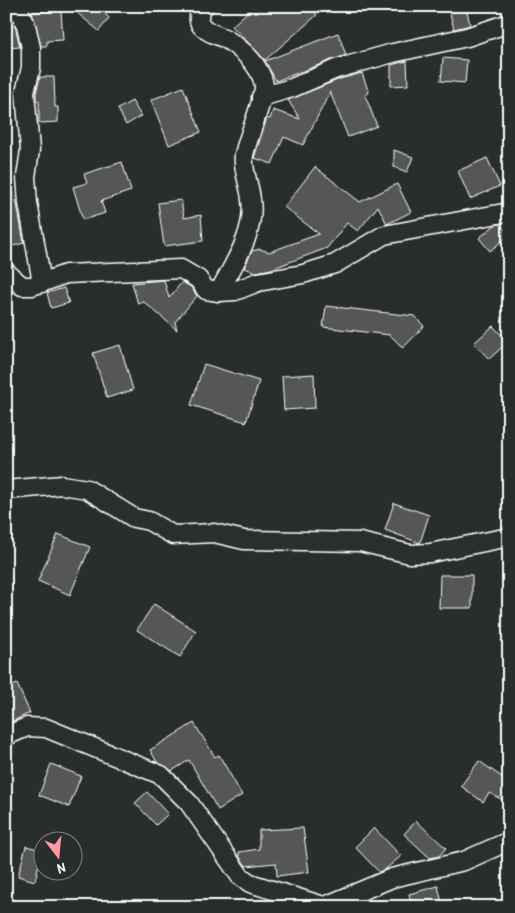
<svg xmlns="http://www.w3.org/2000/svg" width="515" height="913" viewBox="0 0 515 913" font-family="'Patrick Hand',sans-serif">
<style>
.building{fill:#555758;stroke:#fff}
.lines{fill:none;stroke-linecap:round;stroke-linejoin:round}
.street-casing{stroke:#fff;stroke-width:21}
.street{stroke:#2a2d2e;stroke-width:18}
</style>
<rect width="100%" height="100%" fill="#2a2d2e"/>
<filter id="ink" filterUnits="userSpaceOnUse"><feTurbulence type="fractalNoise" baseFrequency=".02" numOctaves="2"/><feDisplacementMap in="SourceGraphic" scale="10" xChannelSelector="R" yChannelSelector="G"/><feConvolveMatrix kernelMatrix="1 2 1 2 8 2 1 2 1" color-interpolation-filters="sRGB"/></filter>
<g filter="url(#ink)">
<g class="building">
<polygon points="69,6 98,6 109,18 99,31"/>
<polygon points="254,6 309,6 317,15 265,60 232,26"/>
<polygon points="448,6 466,6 470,25 454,29"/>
<polygon points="61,11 63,40 47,41 47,46 41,46 32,12"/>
<polygon points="15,26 20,47 6,48 6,28"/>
<polygon points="338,33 346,55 276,81 265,61"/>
<polygon points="443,58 467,60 465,83 441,81"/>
<polygon points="407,61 408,85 391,86 391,65"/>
<polygon points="362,73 369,93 365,95 377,126 348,137 330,92 303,145 284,137 272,164 254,158 267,118 270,119 273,110 300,119 288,100 340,79"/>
<polygon points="40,77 54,77 55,107 58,107 58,122 39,123 39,101 36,101 36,93"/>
<polygon points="183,87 201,132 169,145 151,100"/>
<polygon points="132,101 141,116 126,125 118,109"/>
<polygon points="394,150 413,157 407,172 394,167"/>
<polygon points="487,158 500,186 470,199 458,171"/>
<polygon points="122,162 131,191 101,201 105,213 83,220 73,187 87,183 84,174"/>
<polygon points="315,167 360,202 397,184 411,212 387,224 378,206 358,231 347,223 327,248 271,269 256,272 244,268 252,251 260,249 269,252 319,234 284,207"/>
<polygon points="10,179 17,204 24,243 6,248 6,180"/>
<polygon points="181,200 184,218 201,215 203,241 164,246 158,203"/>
<polygon points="500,224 509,235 490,251 479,238 495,225"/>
<polygon points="164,280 169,298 182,282 191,287 197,296 175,322 177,330 144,302 138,304 132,283"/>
<polygon points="64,288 69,303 51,308 47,293"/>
<polygon points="326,306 414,316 424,326 403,348 390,335 323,327"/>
<polygon points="493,326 508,342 489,359 474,343"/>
<polygon points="120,345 133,390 107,398 93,353"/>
<polygon points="204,364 259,381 246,422 191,405"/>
<polygon points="314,374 315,408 284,410 282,376"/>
<polygon points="394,503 429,515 420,543 385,530"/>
<polygon points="58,534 90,547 70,595 38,581"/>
<polygon points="440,575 472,575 472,608 439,608"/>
<polygon points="154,604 196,631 180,657 137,630"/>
<polygon points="17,684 30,713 6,724 6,689"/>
<polygon points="194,723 215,757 219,755 242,795 218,810 189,760 172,771 157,762 150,750"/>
<polygon points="479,761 509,782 509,803 489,793 483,802 461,786"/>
<polygon points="51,764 81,776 69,807 39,795"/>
<polygon points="147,792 168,814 156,825 135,803"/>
<polygon points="416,821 446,848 439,856 430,858 404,834"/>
<polygon points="303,828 309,872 277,876 276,863 246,866 239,856 239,852 259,849 259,830"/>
<polygon points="374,828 401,856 387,868 379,872 355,847"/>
<polygon points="26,846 42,850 35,881 18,876"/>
<polygon points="438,886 443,907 412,907 409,894"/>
</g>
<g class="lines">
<g class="street-casing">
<g id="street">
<polyline points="17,6 26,25 31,48 31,68 25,92 30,150 26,177 28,203 42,283"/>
<path d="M204,6C200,12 197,17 200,24C205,32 218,35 226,39C242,49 261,66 264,85C265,97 247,139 244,155C242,170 250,185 251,200C256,232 233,265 219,292"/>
<polyline points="261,97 292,88 336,69 393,53 467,37 509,23"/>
<polyline points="6,272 22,286 32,286 66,274 181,269 198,279 206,290 219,292 235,291 258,282 303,274 335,264 384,235 509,212"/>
<polyline points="6,490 62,485 87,489 134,518 149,521 173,535 214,533 244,540 360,542 410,554 430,553 509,537"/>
<polyline points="6,736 27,727 46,728 161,775 189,803 240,876 250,883 327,907"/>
<polyline points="325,906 392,878 464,861 509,841"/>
</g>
</g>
<use href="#street" class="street"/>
</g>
</g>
<rect width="515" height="913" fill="none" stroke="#2a2d2e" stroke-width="25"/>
<rect x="12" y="12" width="490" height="888" fill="none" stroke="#fff" stroke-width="2" filter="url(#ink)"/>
<g transform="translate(58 856) rotate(164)"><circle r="24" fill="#2a2d2e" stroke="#7f8182"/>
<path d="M0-4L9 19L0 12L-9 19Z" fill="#ff9aa2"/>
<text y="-8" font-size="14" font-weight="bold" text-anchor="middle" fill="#ffffff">N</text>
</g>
</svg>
